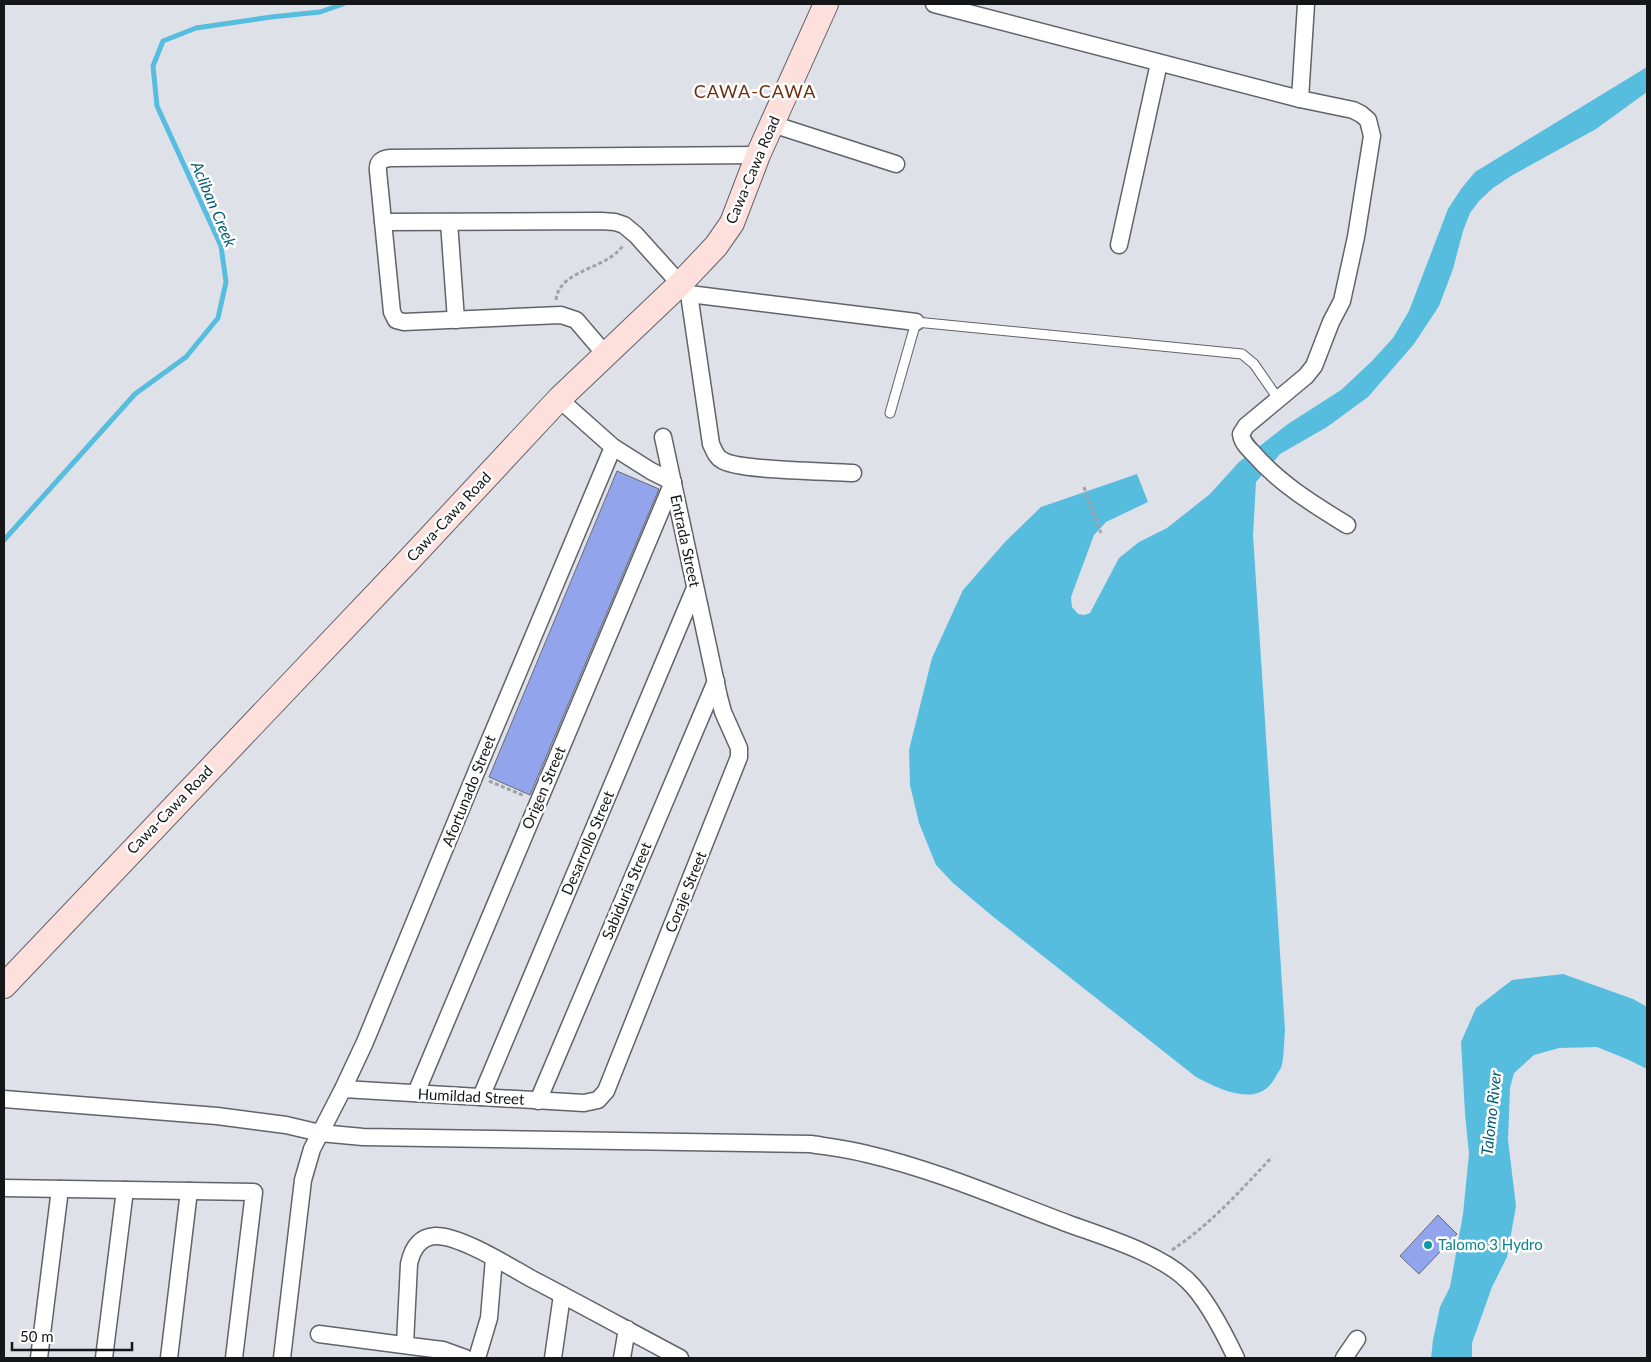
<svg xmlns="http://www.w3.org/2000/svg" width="1651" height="1362" viewBox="0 0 1651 1362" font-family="Lato,sans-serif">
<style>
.water{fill:#56bddf}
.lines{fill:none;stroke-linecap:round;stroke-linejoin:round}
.stream{stroke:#56bddf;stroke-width:5}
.building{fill:#92a4ec;stroke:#696b71}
.lane-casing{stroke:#61636a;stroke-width:11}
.street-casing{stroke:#61636a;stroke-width:19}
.secondary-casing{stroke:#61636a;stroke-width:26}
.path{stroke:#a1a2a8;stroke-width:3;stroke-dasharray:4 2.5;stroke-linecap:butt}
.lane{stroke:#fff;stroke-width:9}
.street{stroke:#fff;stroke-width:16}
.secondary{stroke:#fddfdb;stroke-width:24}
.culture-dot{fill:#0f9aa8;stroke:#fff;stroke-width:2}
.labels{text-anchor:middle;stroke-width:5;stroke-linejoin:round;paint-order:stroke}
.street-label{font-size:15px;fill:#151618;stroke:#fff}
.culture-label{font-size:15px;fill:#0d838f;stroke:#fff;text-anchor:start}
.water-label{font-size:16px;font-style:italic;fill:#005c74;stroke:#fff}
.quarter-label{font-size:18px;letter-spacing:1px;fill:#6e2e0c;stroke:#fff}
</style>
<rect width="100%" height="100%" fill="#dfe1e9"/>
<g class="water">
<path d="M1647,67V92L1596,129L1511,176L1493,188L1479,201L1470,213L1463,231L1453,269L1439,306L1414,344L1368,397L1327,427L1280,454L1256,482L1253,535L1285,1030C1284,1041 1284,1054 1282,1065C1281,1069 1277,1074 1275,1078C1258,1109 1219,1089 1196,1077L991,915L953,883L936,865L919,823L910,785L909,750L932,658L963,590L1005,542L1041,507L1137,474L1148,502L1106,522L1094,535L1071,597L1072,607L1078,614L1084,615L1090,613L1119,558L1139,542L1167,528L1210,494L1239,462L1288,424L1341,390L1372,361L1393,338L1409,311L1448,209L1461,189L1475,172Z"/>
<polygon points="1563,974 1633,999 1647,1007 1647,1069 1629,1060 1597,1047 1559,1048 1534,1055 1514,1073 1510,1088 1508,1140 1516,1206 1507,1257 1492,1287 1472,1343 1472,1358 1431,1358 1433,1340 1440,1307 1450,1287 1463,1214 1469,1154 1465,1113 1461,1042 1476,1008 1512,980"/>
</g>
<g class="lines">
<polyline class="stream" points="4,540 135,394 186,357 218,318 226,282 221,246 157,106 153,66 163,41 196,28 271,17 320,12 343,4"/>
</g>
<g class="building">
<polygon points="617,471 659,489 530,795 489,777"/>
<polygon points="1438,1215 1457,1234 1419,1274 1400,1256"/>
</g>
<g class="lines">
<g class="lane-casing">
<polyline id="lane" points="890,413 916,322 1242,354 1254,364 1279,400"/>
</g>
<g class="street-casing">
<g id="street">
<path d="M934,4L1300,99L1353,110L1361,114L1368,120L1372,136L1356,237L1342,301L1331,322L1314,366L1306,376L1246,426L1241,434C1242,442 1247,447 1253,453C1280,484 1313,504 1347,525"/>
<polyline points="1300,99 1306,4"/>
<polyline points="772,124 896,164"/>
<path d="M383,222L601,221L615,222L624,225L636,235L689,294L711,444C714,450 716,457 722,460C737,471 829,471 853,473"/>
<polyline points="449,222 456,320"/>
<polyline points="1119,245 1159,63"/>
<polyline points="689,294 916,322"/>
<path d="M605,354L576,320L561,315L404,322L396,320L392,312L378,171C377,162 382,159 390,158L758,155"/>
<polyline points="559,399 613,447 651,471 673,482"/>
<polyline points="343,1089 584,1103 598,1100 606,1091 739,757 739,748 723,712 719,697 663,437"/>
<polyline points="416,1093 673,482"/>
<polyline points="481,1097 695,588"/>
<path d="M4,1099L217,1116L286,1125L320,1133L363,1137L811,1144C830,1147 849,1149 867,1154C936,1170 1002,1199 1069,1224C1105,1237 1161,1254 1188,1281C1207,1299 1225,1335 1236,1358"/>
<polyline points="538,1101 716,681"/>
<polyline points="4,1188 254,1192 234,1358"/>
<polyline points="319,1334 426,1348 443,1350 465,1358"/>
<path d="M405,1344L409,1264C412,1250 419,1237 435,1236C460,1235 510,1267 532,1279C582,1305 631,1332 680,1358"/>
<polyline points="39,1358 60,1189"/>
<polyline points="104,1358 125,1190"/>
<polyline points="169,1358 189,1191"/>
<polyline points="282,1358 303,1180 312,1149 343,1089 365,1042 475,775 613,447"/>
<polyline points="477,1358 489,1318 494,1258"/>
<polyline points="553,1358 562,1295"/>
<polyline points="622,1358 627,1329"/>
<polyline points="1344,1358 1357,1339"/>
</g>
</g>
<g class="secondary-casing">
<polyline id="secondary" points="4,986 408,561 559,399 680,284 716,246 732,223 758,155 826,4"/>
</g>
<g class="path">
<path d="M556,300C558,275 592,270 609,258C615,255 619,250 624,245"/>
<polyline points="1084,487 1101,533"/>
<polyline points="489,781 525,796"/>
<path d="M1172,1250C1211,1224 1240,1191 1272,1157"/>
</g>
<use href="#lane" class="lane"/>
<use href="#street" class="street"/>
<use href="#secondary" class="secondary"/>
</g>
<circle class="culture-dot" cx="1428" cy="1245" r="5"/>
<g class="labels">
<g class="street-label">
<text transform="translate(753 170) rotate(-67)" y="5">Cawa-Cawa Road</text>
<text transform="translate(449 517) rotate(-47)" y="5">Cawa-Cawa Road</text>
<text transform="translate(685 541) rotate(78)" y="5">Entrada Street</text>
<text transform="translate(544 788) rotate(-67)" y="5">Origen Street</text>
<text transform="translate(469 791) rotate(-68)" y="5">Afortunado Street</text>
<text transform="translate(170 810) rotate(-46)" y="5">Cawa-Cawa Road</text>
<text transform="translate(588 843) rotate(-67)" y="5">Desarrollo Street</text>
<text transform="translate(627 891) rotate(-67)" y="5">Sabiduria Street</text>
<text transform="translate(686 892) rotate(-68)" y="5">Coraje Street</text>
<text transform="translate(471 1097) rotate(3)" y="5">Humildad Street</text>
</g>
<g class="culture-label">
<text x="1438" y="1250">Talomo 3 Hydro</text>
</g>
<g class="water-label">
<text transform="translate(214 204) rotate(67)" y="6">Acliban Creek</text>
<text transform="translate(1491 1113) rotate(-84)" y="6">Talomo River</text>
</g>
<g class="quarter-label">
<text x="755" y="98">CAWA-CAWA</text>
</g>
</g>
<rect width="1651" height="1362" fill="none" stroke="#151618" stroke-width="10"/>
<path d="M12 1342v8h120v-8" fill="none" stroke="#151618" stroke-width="2.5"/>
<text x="20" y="1342" font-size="15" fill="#151618" stroke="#ffffff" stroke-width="4" paint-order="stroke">50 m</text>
</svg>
